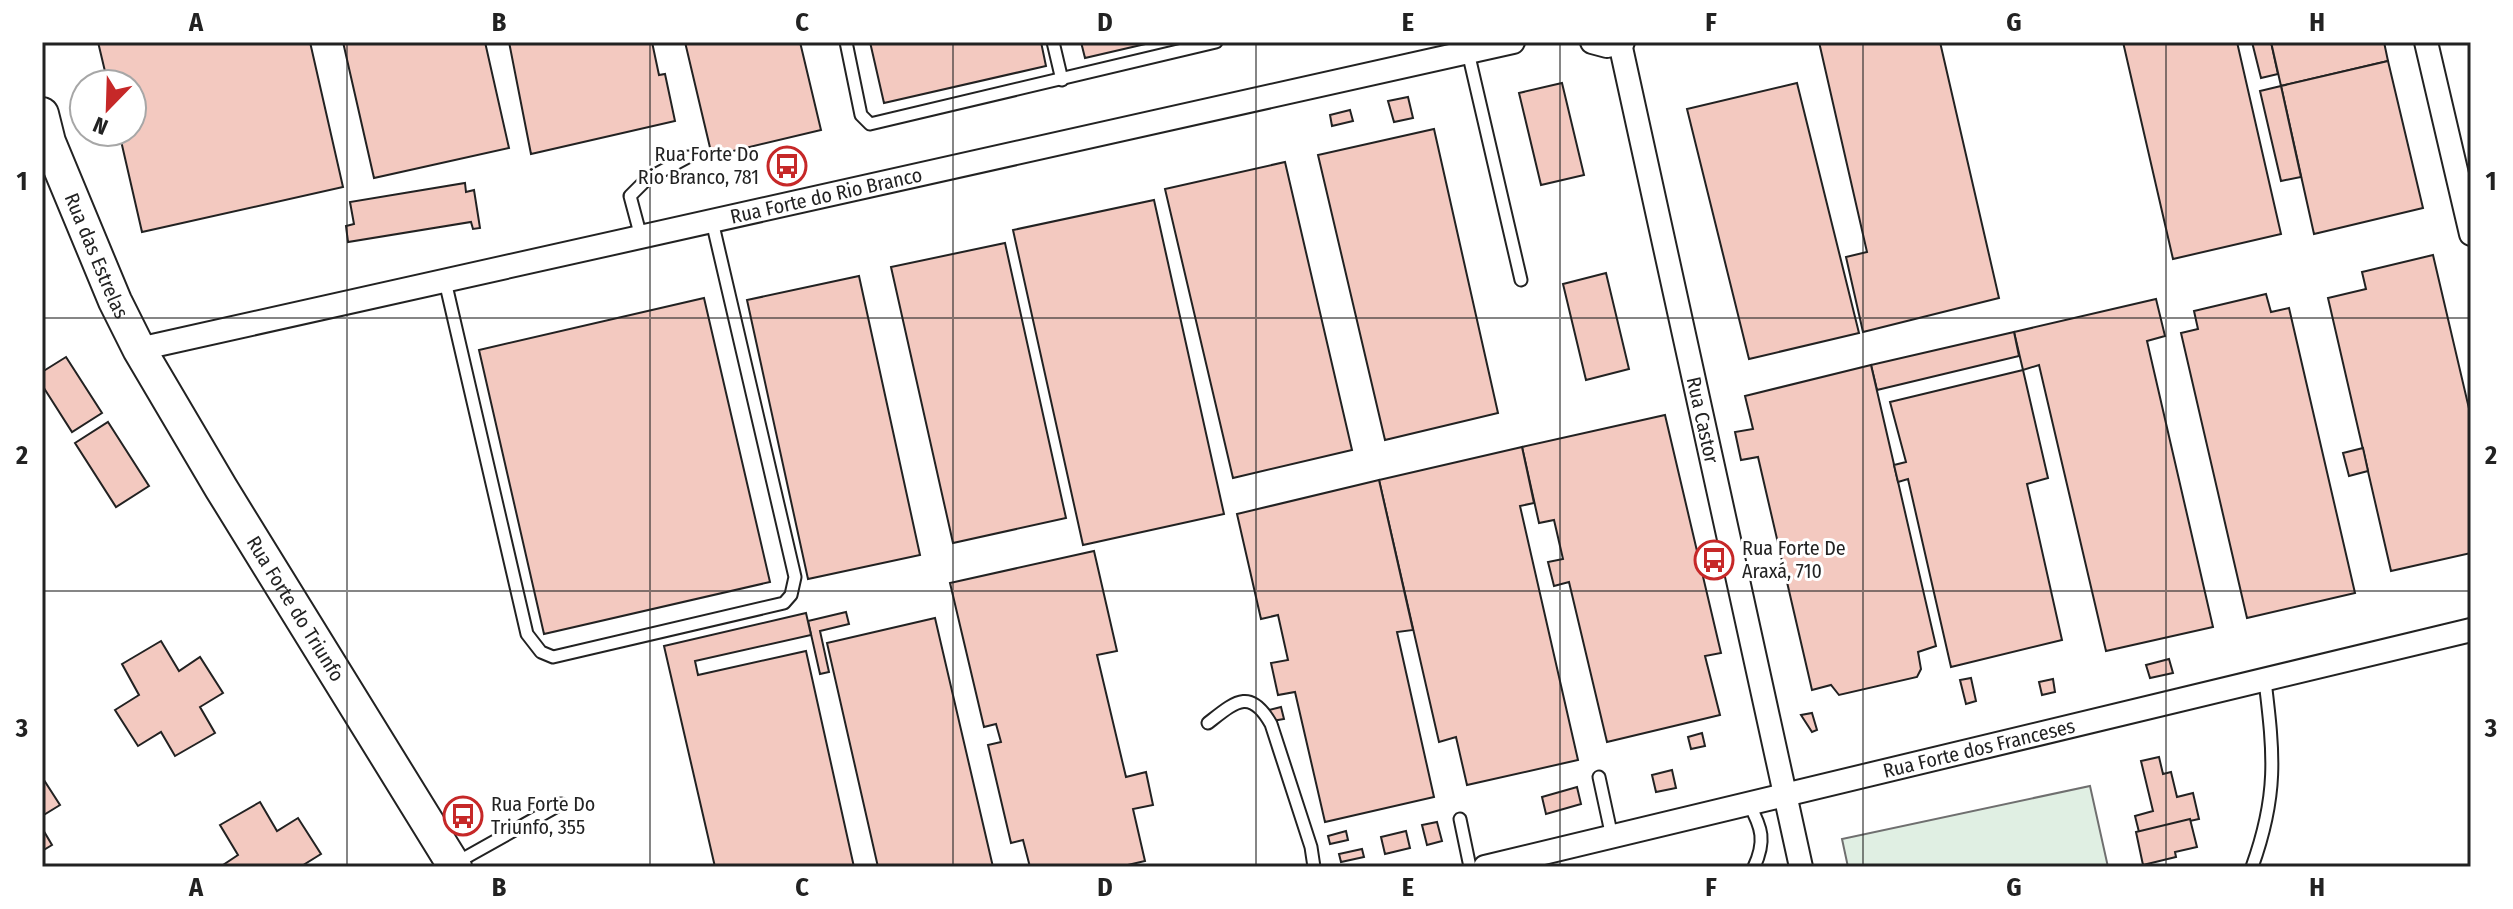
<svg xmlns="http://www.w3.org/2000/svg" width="2513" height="909" viewBox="0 0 2513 909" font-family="'Fira Sans Condensed',sans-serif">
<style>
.green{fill:#e0efe3;stroke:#6f6f6f;stroke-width:2}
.building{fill:#f3c9c0;stroke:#222;stroke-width:2}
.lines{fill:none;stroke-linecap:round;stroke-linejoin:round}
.lane-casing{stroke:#222;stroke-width:15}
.street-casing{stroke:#222;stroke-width:26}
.secondary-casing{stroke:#222;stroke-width:36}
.lane{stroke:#fff;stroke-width:11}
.street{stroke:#fff;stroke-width:22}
.secondary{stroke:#fff;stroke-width:32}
.grid{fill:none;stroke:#222;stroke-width:2;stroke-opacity:0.55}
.labels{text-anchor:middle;stroke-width:6;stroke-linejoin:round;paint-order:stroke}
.poi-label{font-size:20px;fill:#222;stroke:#fff;text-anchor:start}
.street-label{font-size:20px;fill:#222;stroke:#fff}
.neatline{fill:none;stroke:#222;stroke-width:3}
.grid-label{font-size:26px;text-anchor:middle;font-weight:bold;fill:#222}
</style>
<rect width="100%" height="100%" fill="#fff"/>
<polygon class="green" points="2090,786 2108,867 1848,867 1842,839"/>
<g class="building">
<polygon points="98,42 310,42 343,187 142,232 119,132 132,132 132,84 108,84"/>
<polygon points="343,42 485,42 509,148 374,178"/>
<polygon points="509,42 652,42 659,75 665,74 675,121 531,154"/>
<polygon points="685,42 800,42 821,130 712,156"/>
<polygon points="870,42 1041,42 1046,66 884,103"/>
<polygon points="1081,42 1154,42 1085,58"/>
<polygon points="1819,42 1940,42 1999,298 1863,332 1846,257 1867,252"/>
<polygon points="2123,42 2237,42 2281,234 2173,259"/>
<polygon points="2252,42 2271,42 2278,74 2261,78"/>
<polygon points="2271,42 2384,42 2388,61 2281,86"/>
<polygon points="2388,61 2423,208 2314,234 2281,86"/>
<polygon points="1562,83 1584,175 1541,185 1519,93"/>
<polygon points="1797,83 1859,333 1749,359 1687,109"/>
<polygon points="2281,86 2301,177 2281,181 2260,91"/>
<polygon points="1408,97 1413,118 1394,122 1388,101"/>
<polygon points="1350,110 1353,121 1332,126 1330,115"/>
<polygon points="1434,129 1498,413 1385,440 1318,155"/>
<polygon points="1285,162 1352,450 1233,478 1165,189"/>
<polygon points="465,183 466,192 474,190 480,228 473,229 471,222 348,242 346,226 354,224 350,202"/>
<polygon points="1154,200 1224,514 1083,545 1013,230"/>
<polygon points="1005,243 1066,518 953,543 891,267"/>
<polygon points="2433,255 2471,417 2471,553 2391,571 2328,298 2366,289 2362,272"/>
<polygon points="1606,273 1629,369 1586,380 1563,284"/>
<polygon points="859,276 920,555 808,579 747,300"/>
<polygon points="2266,294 2271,312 2289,308 2355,593 2247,618 2181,333 2198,329 2194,311"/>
<polygon points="704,298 770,582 544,634 479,350"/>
<polygon points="2156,299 2165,336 2147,341 2213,627 2106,651 2039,365 2023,370 2014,332"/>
<polygon points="2014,332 2019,356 1877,390 1871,365"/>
<polygon points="66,357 102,413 72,432 42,385 42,372"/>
<polygon points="1871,365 1936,646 1918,652 1921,669 1917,677 1839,695 1831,685 1812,690 1758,457 1741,460 1735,432 1753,429 1745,396"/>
<polygon points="2023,370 2048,478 2027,484 2062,640 1951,667 1908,479 1898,482 1894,465 1906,462 1890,402"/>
<polygon points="1665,415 1721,653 1705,656 1720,715 1607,742 1569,582 1554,586 1548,562 1563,559 1554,520 1539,523 1522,447"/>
<polygon points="108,422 149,486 116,507 75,443"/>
<polygon points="1522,447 1534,503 1520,506 1578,760 1467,785 1456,737 1439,742 1379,480"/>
<polygon points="2363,448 2368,471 2349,476 2343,453"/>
<polygon points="1379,480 1413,630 1397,632 1434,797 1325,822 1295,692 1278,695 1271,663 1288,660 1278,615 1261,619 1237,514"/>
<polygon points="1094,551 1117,651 1097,655 1126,777 1146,772 1153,805 1133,809 1145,861 1119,867 1030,867 1023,840 1011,843 988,745 1001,742 996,724 984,727 950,583"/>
<polygon points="846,612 849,624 820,631 829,672 820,674 808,621"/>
<polygon points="806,613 811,635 695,661 698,675 806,651 854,867 715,867 664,646"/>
<polygon points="935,618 993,867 878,867 827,643"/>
<polygon points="161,641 179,671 200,657 223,693 200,707 215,733 175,756 161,732 138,746 115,710 139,695 122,664"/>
<polygon points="2169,659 2173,673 2150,678 2146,665"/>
<polygon points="1971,678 1976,701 1966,704 1960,680"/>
<polygon points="2053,679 2055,692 2042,695 2039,682"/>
<polygon points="1281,707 1284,719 1272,721 1269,710"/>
<polygon points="1812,713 1817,730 1812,732 1801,715"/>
<polygon points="1702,733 1705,746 1691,749 1688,737"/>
<polygon points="2159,757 2163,774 2171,772 2177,797 2193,793 2199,819 2139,832 2135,816 2153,811 2141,761"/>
<polygon points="1672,770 1676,788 1656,792 1652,775"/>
<polygon points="42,777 60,805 42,816"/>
<polygon points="1577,787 1581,804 1546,814 1542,797"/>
<polygon points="260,802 277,831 298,818 321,854 300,867 220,867 238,855 220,825"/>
<polygon points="2190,819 2197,847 2175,852 2176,857 2143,865 2136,832"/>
<polygon points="1437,822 1442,841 1427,845 1422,825"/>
<polygon points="42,828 52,845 42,851"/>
<polygon points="1346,831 1348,840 1330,844 1328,836"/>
<polygon points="1406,831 1410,848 1385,854 1381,837"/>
<polygon points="1362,849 1364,857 1341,862 1339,854"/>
</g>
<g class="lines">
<g class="lane-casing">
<g id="lane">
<polyline points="846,42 861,115 870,124 1216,42"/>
<polyline points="1053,42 1062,80"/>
<polyline points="1468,52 1521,280"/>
<polyline points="641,237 630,196 647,179 688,157"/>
<polyline points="445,281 527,634 541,652 553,657 784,603 791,595 795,577 712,221"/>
<path d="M1208,723C1235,702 1250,687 1271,724L1311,847L1314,867"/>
<polyline points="1599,777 1612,837"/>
<path d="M1749,804C1762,828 1766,841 1754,867"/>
<polyline points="1460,819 1470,867"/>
<polyline points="454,864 561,804"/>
<path d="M2252,867C2278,795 2274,755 2265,681"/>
</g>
</g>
<g class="street-casing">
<g id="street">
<polyline points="1592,42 1607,46 1623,42"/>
<polyline points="2426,42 2471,234"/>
<path id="s1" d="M1620,43L1801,867"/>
<path id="s2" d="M139,349L1513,42"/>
<path id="s3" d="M1485,867L2471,630"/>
</g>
</g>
<g class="secondary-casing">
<g id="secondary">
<path id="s4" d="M42,114L49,142L115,301L139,349L221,488L455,867"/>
</g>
</g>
<use href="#lane" class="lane"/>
<use href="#street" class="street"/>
<use href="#secondary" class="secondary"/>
</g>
<path class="grid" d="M347,42V867M650,42V867M953,42V867M1256,42V867M1560,42V867M1863,42V867M2166,42V867M42,318H2471M42,591H2471"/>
<defs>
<g id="bus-ring" transform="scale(2)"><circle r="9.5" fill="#fff" stroke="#c62828" stroke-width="1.5"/><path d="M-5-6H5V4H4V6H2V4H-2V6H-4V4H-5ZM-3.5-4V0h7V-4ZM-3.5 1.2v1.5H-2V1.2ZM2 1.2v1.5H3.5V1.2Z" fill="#c62828"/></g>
</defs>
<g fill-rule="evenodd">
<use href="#bus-ring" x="787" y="166"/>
<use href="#bus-ring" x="1714" y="560"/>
<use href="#bus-ring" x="463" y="816"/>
</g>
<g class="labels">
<g class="poi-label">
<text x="759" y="161" text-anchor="end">Rua Forte Do<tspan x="759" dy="23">Rio Branco, 781</tspan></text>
<text x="1742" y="555">Rua Forte De<tspan x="1742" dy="23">Araxá, 710</tspan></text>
<text x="491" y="811">Rua Forte Do<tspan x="491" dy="23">Triunfo, 355</tspan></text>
</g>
<g class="street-label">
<text dy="7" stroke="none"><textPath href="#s2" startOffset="704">Rua Forte do Rio Branco</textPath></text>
<text dy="7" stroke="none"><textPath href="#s4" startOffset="152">Rua das Estrelas</textPath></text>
<text dy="7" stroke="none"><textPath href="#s1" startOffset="386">Rua Castor</textPath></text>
<text dy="7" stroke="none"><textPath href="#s4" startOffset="558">Rua Forte do Triunfo</textPath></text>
<text dy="7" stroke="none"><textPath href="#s3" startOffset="508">Rua Forte dos Franceses</textPath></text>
</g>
</g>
<rect width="2513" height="909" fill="none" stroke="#ffffff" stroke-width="88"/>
<g transform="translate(108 108) rotate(203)"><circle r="38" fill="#ffffff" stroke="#a7a7a7" stroke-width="2"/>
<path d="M0-6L14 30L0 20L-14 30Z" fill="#c62828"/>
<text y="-12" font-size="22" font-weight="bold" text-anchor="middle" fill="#222222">N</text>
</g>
<rect x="44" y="44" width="2425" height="821" class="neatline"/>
<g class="grid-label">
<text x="196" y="31">A</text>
<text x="499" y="31">B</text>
<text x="802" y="31">C</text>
<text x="1105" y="31">D</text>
<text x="1408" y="31">E</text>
<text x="1711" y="31">F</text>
<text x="2014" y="31">G</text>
<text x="2317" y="31">H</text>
<text x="22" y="190">1</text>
<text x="2491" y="190">1</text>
<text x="22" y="464">2</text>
<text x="2491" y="464">2</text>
<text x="22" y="737">3</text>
<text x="2491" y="737">3</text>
<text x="196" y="896">A</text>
<text x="499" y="896">B</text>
<text x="802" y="896">C</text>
<text x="1105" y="896">D</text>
<text x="1408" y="896">E</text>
<text x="1711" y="896">F</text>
<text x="2014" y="896">G</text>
<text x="2317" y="896">H</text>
</g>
</svg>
